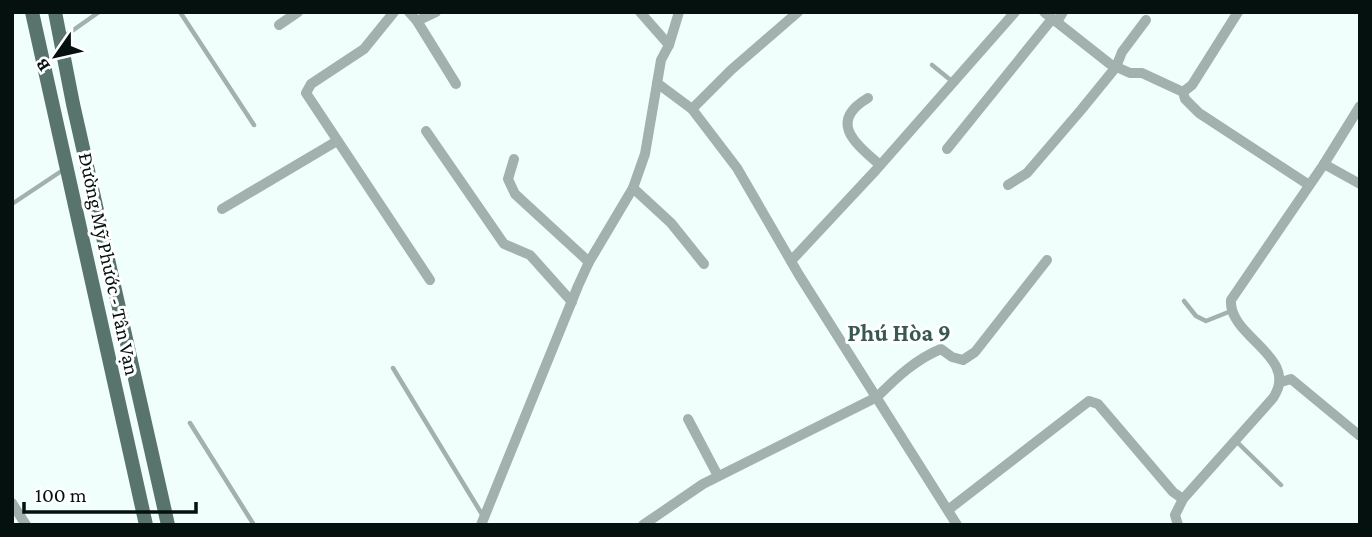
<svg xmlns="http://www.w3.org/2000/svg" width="1372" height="537" viewBox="0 0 1372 537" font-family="'Crimson Pro',serif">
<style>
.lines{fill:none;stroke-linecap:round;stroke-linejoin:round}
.service{stroke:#a2b1ad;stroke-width:4.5}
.minor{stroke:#a2b1ad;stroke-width:10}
.primary{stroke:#58746d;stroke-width:14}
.labels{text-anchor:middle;stroke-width:6;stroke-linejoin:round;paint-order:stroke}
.street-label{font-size:21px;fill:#04110e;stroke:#fff}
.quarter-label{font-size:24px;font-weight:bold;fill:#385951;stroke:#fff}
</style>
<rect width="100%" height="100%" fill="#f0fffb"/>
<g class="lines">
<g class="service">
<polyline points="180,12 254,125"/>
<polyline points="62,38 99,12"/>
<polyline points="932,65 953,82"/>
<polyline points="12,204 63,170"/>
<polyline points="1184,301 1196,316 1206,321 1231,311"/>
<polyline points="393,368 483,516"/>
<polyline points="190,423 254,525"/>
<polyline points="1236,441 1281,485"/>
</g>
<g class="minor">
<polyline points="394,12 364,49 311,84 306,93 430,280"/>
<polyline points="409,12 417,21 456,84"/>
<polyline points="640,12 669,45"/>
<polyline points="1044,12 1110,64 1130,73 1142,73 1183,92 1185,99 1199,113 1309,185"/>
<polyline points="417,21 436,12"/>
<polyline points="1057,22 1063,12"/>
<polyline points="279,25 298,12"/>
<polyline points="657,83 692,109 737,168 799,275 957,525"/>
<polyline points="1183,92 1192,85 1238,12"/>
<path d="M868,98C827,122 856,144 880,165"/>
<polyline points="692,109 731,70 798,12"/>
<polyline points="426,131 504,244 530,255 572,302"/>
<polyline points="947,149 1052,19"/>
<polyline points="514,159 508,179 515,194 589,262"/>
<polyline points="1324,164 1360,184"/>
<polyline points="1008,185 1027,173 1081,110 1116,67 1122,52 1146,20"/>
<polyline points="633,188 671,223 704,264"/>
<polyline points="222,209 337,141"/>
<polyline points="791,261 876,170 1015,12"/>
<polyline points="1281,382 1291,379 1360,436"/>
<polyline points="688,419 718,476"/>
<polyline points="12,503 26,525"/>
<polyline points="948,510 1089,401 1098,404 1173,492 1183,499"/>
<polyline points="481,525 578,286 589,262 633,188 645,154 661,60 669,45 679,12"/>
<path d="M643,525L703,484L877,397C896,378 916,359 941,349L952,357L963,360L975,352L1047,260"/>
<path d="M1178,525L1175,515L1183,499L1273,398C1301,357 1228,337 1231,300L1324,164L1360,106"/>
</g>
<g class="primary">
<polyline points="32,12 146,525"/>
<polyline points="55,12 73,104 168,525"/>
</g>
</g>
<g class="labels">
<g class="street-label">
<text transform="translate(109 264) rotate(78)" y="7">Đường Mỹ Phước - Tân Vạn</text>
</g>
<g class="quarter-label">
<text x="899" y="341">Phú Hòa 9</text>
</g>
</g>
<rect width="1372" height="537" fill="none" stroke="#04110e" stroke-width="28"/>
<g transform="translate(56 56) rotate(236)" stroke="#ffffff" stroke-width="5" paint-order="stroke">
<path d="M0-5L12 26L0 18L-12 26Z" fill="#04110e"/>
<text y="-10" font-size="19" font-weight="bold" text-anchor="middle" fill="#04110e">B</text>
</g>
<path d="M24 502v10h172v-10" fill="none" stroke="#04110e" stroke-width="3.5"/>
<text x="35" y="502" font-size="21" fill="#04110e" stroke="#ffffff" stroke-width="5" paint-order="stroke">100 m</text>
</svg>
